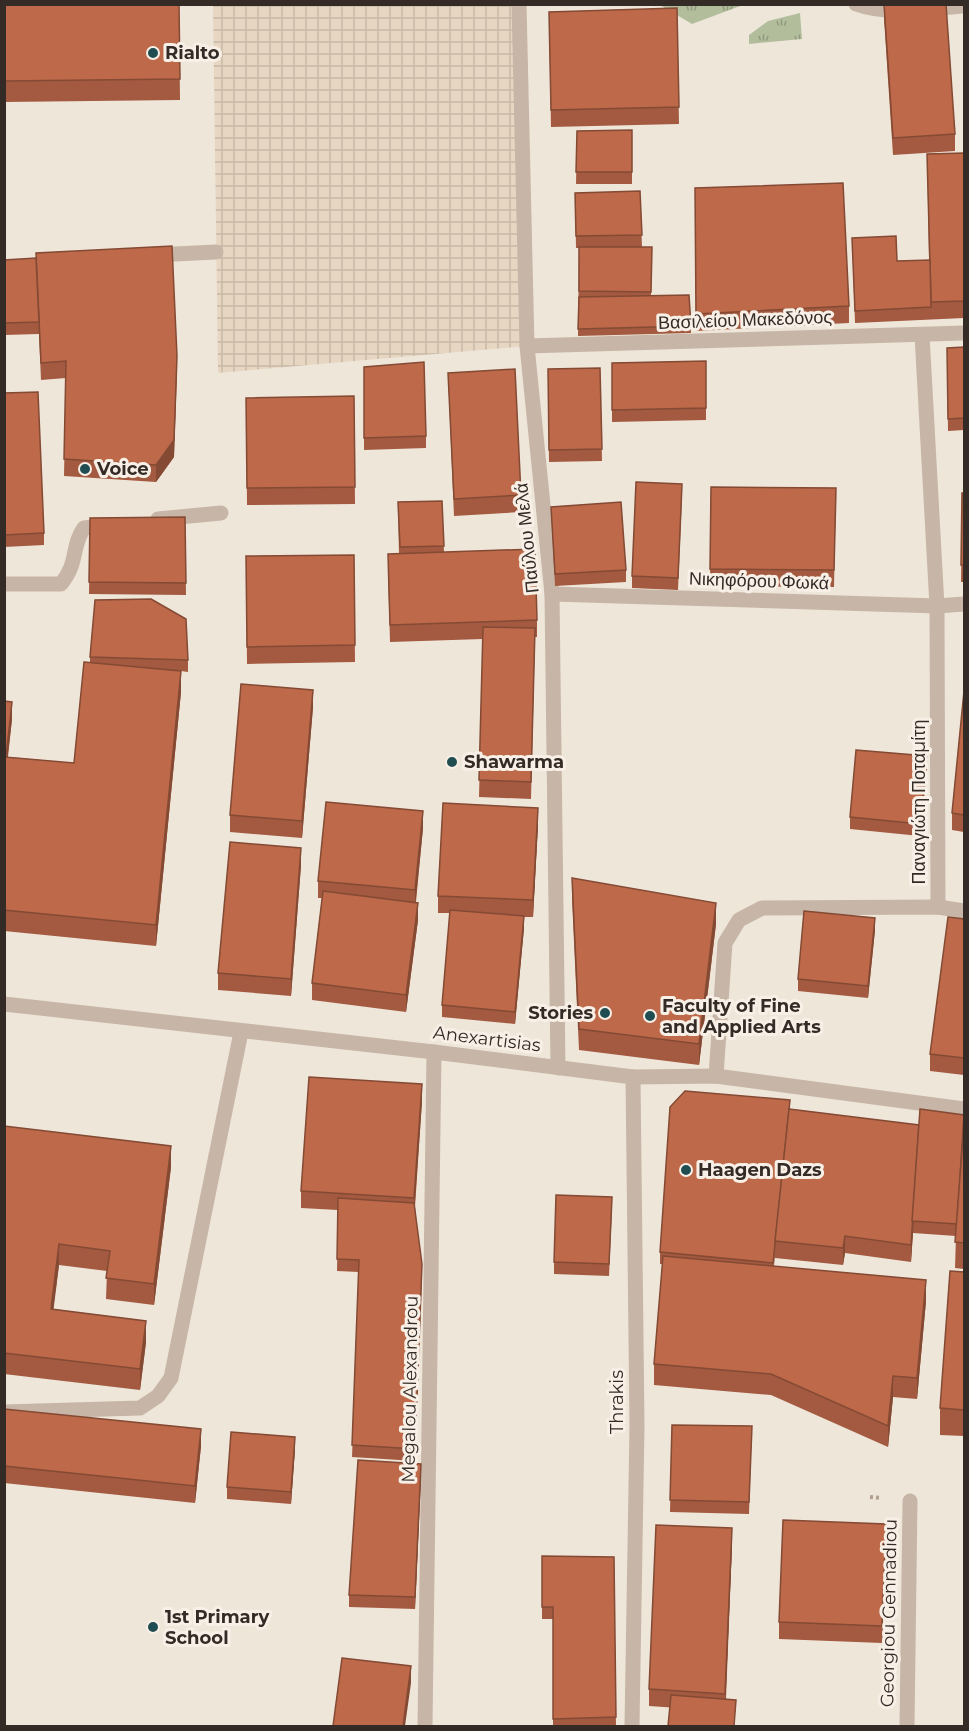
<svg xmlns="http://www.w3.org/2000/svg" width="969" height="1731" viewBox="0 0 969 1731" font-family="Montserrat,sans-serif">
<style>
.grass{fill:url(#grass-tufts)}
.plaza{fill:url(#plaza-grid)}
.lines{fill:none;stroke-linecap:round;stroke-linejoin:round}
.path{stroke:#b2a091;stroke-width:4;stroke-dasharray:3 3;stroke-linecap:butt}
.minor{stroke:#c7b6a7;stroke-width:15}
.wall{fill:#a35a40}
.shaded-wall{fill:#844a34}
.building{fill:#bd694a;stroke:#844a34;stroke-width:1.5}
.poi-dot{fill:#204d52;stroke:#f8f0e6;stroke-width:2}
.labels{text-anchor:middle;stroke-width:6;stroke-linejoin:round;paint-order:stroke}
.poi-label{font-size:18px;font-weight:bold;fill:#342b27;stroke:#f8f0e6;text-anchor:start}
.street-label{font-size:18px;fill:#342b27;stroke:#f8f0e6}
</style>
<defs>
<pattern id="grass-tufts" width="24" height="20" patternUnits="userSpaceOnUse" patternTransform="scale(1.5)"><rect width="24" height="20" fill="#b1bd9b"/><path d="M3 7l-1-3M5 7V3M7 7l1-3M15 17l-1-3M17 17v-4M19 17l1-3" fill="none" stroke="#919a7e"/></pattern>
<pattern id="plaza-grid" width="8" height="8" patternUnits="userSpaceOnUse" patternTransform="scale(1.5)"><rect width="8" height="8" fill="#e7d7c2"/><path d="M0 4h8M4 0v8" fill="none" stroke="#c7b9a7"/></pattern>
</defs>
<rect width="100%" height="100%" fill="#efe6da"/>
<g class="grass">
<polygon points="660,5 743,5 692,24"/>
<polygon points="800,13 802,39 749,44 749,35 768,21"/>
</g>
<polygon class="plaza" points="213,5 519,5 527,346 218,373"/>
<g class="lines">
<polyline class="path" points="870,1497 882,1498"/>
<g class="minor">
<polyline points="519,4 527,346 552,594 558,1068"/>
<path d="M856,4C889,16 930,8 964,6"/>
<polyline points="154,255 216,252"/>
<polyline points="922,335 937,606 938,907"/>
<polyline points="527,346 964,333"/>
<polyline points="158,519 221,513"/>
<path d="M4,584H61C79,562 71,546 84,528L110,525"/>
<polyline points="552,594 937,606 964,604"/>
<polyline points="4,1004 434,1052 633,1077 716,1076 964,1109"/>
<polyline points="716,1076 725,943 739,920 762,908 938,907 964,911"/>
<polyline points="4,1412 140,1408 158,1396 171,1378 241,1032"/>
<polyline points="425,1726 434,1052"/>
<polyline points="632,1726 637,1425 633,1077"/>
<polyline points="907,1726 910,1501"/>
</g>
</g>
<g class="wall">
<polygon points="4,4 179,4 180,100 4,102"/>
<polygon points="884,4 955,134 955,151 893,155 884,19"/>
<polygon points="677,8 679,124 551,127 549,12"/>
<polygon points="632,130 632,184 576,184 577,131"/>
<polygon points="964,153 964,318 855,323 852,238 897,261 929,260 927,154"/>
<polygon points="695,188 849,306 849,323 696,331"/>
<polygon points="640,191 642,247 652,247 651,295 689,295 691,333 578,336 579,248 576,248 575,193"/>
<polygon points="4,260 177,373 174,457 156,482 64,476 66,378 41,380 39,334 4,335"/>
<polygon points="964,347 964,430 948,431 947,348"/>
<polygon points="706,361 706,420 612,422 612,363"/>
<polygon points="364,367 426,436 426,448 364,450"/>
<polygon points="600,368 602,461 549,462 548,369"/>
<polygon points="448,373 521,495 521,512 454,516"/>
<polygon points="4,393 44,533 44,545 4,547"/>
<polygon points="354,396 355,504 247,505 246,398"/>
<polygon points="711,487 836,488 834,587 710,586"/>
<polygon points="962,493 964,493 964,582 961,582"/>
<polygon points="682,496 678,590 632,588 632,576"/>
<polygon points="442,501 444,552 537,620 537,637 535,637 531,799 479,797 483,639 390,642 388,571 399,554 398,502"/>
<polygon points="551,507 626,570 626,582 555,586"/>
<polygon points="185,517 186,595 89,594 90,518"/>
<polygon points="354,555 355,662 247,664 246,556"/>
<polygon points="90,657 188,660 188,672 181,671 181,692 156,946 4,931 4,701 12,719 8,757 74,763 90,663"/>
<polygon points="964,691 964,832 952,830 952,813"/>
<polygon points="313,707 302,838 230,832 230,815"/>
<polygon points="927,768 920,836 850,829 850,817"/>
<polygon points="538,825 533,917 524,917 524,928 515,1024 442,1017 442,1005 450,913 438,913 438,896"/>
<polygon points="423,828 416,902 418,920 406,1012 312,1000 312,983 322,898 318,898 318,881"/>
<polygon points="301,865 291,996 218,990 218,973"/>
<polygon points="572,878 716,924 699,1065 579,1050 572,899"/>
<polygon points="964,919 964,1075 930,1071 930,1054"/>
<polygon points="875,930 868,998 798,991 798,979"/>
<polygon points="422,1101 415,1207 422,1276 415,1461 352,1457 359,1272 337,1271 338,1210 301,1208 301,1191"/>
<polygon points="790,1109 919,1125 964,1115 964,1269 955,1268 956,1236 913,1233 911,1262 845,1253 843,1265 775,1258 775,1256 774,1266 926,1301 917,1399 893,1397 888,1447 771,1395 654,1385 654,1364 663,1264 660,1264 660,1252"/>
<polygon points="4,1126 171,1167 154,1305 106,1299 107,1271 59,1265 53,1309 146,1342 140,1390 4,1374"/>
<polygon points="612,1209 609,1276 554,1274 554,1262"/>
<polygon points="964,1272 964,1436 940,1435 940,1408"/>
<polygon points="4,1409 201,1446 195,1503 4,1483"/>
<polygon points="672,1425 752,1426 749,1514 670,1512"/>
<polygon points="295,1449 291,1504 227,1499 227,1487"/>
<polygon points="421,1476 415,1609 349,1607 349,1595"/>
<polygon points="886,1541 882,1643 779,1639 779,1622"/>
<polygon points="732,1545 726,1699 736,1712 649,1706 649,1689"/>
<polygon points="542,1556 614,1557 616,1726 553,1726 553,1619 542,1619"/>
</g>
<g class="shaded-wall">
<polygon points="177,356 174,457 156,482 156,465"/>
<polygon points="181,671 181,692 156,946 156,925"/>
<polygon points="313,690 313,707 302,838 302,821"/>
<polygon points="12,702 12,719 4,787 4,770"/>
<polygon points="927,756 927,768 920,836 920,824"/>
<polygon points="538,808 538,825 533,917 533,900"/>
<polygon points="423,811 423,828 415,907 415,890"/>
<polygon points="301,848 301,865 291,996 291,979"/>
<polygon points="418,903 418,920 406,1012 406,995"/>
<polygon points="716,903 716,924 699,1065 699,1044"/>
<polygon points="524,916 524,928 515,1024 515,1012"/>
<polygon points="875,918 875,930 868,998 868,986"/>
<polygon points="422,1084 422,1101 414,1215 414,1198"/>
<polygon points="919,1142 911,1262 911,1245"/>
<polygon points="171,1146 171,1167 154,1305 154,1284"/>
<polygon points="845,1236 845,1253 843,1265 843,1248"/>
<polygon points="59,1244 59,1265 51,1330 51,1309"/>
<polygon points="926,1280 926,1301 917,1399 917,1378"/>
<polygon points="146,1321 146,1342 140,1390 140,1369"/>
<polygon points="893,1376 893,1397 888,1447 888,1426"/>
<polygon points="201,1429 201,1446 195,1503 195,1486"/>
<polygon points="295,1437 295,1449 291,1504 291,1492"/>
<polygon points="421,1464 421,1476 415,1609 415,1597"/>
<polygon points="886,1524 886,1541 882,1643 882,1626"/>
<polygon points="732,1528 732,1545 725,1711 725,1694"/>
<polygon points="411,1666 411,1683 405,1726 403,1726"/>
</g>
<g class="building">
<polygon points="4,4 179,4 180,79 4,81"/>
<polygon points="884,4 946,4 955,134 893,138"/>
<polygon points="677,8 679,107 551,110 549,12"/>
<polygon points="632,130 632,172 576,172 577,131"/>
<polygon points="964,153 964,301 931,302 927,154"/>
<polygon points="843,183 849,306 696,314 695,188"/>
<polygon points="640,191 642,235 576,236 575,193"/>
<polygon points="896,236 897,261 930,260 931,307 855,311 852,238"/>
<polygon points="172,246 177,356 174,440 156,465 64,459 66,361 41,363 36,253"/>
<polygon points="579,247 652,247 651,292 579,291"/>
<polygon points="36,258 39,322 4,323 4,260"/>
<polygon points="689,295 691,326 578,329 579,297"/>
<polygon points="964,347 964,418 948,419 947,348"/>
<polygon points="706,361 706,408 612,410 612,363"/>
<polygon points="424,362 426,436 364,438 364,367"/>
<polygon points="600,368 602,449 549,450 548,369"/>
<polygon points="515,369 521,495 454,499 448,373"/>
<polygon points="38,392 44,533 4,535 4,393"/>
<polygon points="354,396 355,487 247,488 246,398"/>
<polygon points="636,482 682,484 678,578 632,576"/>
<polygon points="711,487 836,488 834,570 710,569"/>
<polygon points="962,493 964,493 964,565 961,565"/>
<polygon points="442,501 444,546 400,547 398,502"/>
<polygon points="621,502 626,570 555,574 551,507"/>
<polygon points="185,517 186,583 89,582 90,518"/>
<polygon points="535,549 537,620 390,625 388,554"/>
<polygon points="354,555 355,645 247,647 246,556"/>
<polygon points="151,599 186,619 188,660 90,657 95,600"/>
<polygon points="483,627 535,628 531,782 479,780"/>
<polygon points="84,662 181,671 156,925 4,910 5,757 74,763"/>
<polygon points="241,684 313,690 302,821 230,815"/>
<polygon points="964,691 964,815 952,813"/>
<polygon points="4,701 12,702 6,757 5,757 4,759"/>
<polygon points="856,750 927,756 920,824 850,817"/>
<polygon points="326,802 423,811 415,890 318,881"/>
<polygon points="443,803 538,808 533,900 438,896"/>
<polygon points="230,842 301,848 291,979 218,973"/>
<polygon points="572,878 716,903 699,1044 579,1029"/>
<polygon points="323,891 418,903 406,995 312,983"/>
<polygon points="450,910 524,916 515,1012 442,1005"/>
<polygon points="804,911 875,918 868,986 798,979"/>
<polygon points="948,917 964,919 964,1058 930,1054"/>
<polygon points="309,1077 422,1084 414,1198 301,1191"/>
<polygon points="685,1091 790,1100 773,1263 660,1252 670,1107"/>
<polygon points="789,1109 919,1125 911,1245 845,1236 843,1248 775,1241"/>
<polygon points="920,1109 964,1115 957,1224 912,1221"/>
<polygon points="964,1124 964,1243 955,1242"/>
<polygon points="4,1126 171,1146 154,1284 106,1278 110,1251 59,1244 51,1309 146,1321 140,1369 4,1353"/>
<polygon points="556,1195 612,1197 609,1264 554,1262"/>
<polygon points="338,1198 414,1203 422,1264 415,1449 352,1445 359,1260 337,1259"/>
<polygon points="663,1256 926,1280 917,1378 893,1376 888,1426 771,1374 654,1364"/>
<polygon points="950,1271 964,1272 964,1410 940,1408"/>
<polygon points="4,1409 201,1429 195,1486 4,1466"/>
<polygon points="672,1425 752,1426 749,1502 670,1500"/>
<polygon points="231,1432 295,1437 291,1492 227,1487"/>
<polygon points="358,1460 421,1464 415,1597 349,1595"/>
<polygon points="783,1520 886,1524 882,1626 779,1622"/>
<polygon points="656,1525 732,1528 725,1694 649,1689"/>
<polygon points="542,1556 614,1557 616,1717 553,1719 553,1607 542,1607"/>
<polygon points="342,1658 411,1666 403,1726 333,1726"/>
<polygon points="671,1695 736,1700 734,1726 668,1726"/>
</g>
<g class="poi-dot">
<circle cx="153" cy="53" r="6"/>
<circle cx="85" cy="469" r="6"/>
<circle cx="452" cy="762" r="6"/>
<circle cx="605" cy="1013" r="6"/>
<circle cx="650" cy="1016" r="6"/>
<circle cx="686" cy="1170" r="6"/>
<circle cx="153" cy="1627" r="6"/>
</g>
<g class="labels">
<g class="poi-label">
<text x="165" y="59">Rialto</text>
<text x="97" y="475">Voice</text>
<text x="464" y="768">Shawarma</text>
<text x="662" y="1012">Faculty of Fine<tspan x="662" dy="21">and Applied Arts</tspan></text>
<text x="593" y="1019" text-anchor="end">Stories</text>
<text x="698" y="1176">Haagen Dazs</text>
<text x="165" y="1623">1st Primary<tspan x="165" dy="21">School</tspan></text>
</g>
<g class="street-label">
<text transform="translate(745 320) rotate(-2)" y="6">Βασιλείου Μακεδόνος</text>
<text transform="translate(527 538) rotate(-96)" y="6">Παύλου Μελά</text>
<text transform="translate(759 581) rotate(2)" y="6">Νικηφόρου Φωκά</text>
<text transform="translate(919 802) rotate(-90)" y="6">Παναγιώτη Ποταμίτη</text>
<text transform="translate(487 1039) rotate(7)" y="6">Anexartisias</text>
<text transform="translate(410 1389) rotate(-89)" y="6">Megalou Alexandrou</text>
<text transform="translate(617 1402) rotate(-90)" y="6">Thrakis</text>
<text transform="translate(889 1613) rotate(-89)" y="6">Georgiou Gennadiou</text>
</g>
</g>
<rect width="969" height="1731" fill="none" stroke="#342b27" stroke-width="12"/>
</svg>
